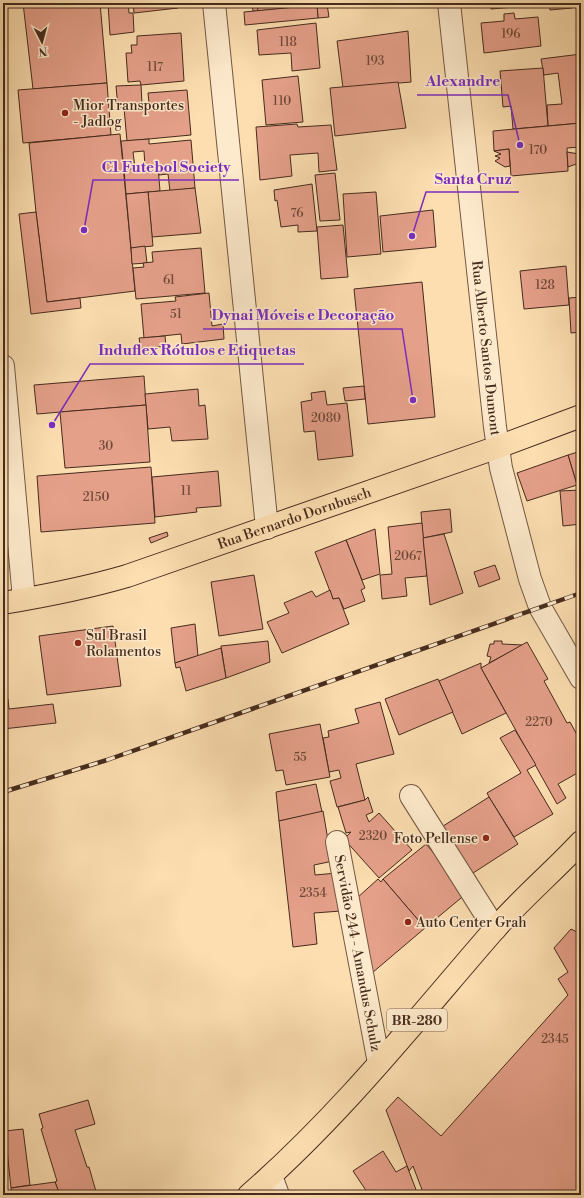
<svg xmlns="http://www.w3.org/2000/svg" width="584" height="1198" viewBox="0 0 584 1198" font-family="'Libre Bodoni',serif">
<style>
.building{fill:#e5a08a;stroke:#462b1d}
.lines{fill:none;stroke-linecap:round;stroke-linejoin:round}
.minor-casing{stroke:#745842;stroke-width:24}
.trunk-casing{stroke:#462b1d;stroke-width:24}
.minor{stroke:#fdeacc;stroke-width:22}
.trunk{stroke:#fcdeb0;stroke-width:22}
.rail-casing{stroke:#462b1d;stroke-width:4.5}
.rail{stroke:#fdeacc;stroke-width:3;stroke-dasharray:9;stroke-linecap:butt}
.poi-dot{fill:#8f2418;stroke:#fdeacc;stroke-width:1.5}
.labels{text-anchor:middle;stroke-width:3;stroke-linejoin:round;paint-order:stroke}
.number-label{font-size:12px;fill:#6e4838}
.shield{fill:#fdeacc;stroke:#7d6452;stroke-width:1}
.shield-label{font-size:13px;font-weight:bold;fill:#462b1d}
.poi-label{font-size:14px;fill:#462b1d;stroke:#fdeacc;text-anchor:start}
.street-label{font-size:14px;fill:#462b1d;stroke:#fdeacc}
.leader{fill:none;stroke:#7b2cbf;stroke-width:1.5}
.callout-dot{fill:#7b2cbf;stroke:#fdeacc;stroke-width:1.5}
.callout-label{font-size:15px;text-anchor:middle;font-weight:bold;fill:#7b2cbf;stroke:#fdeacc;stroke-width:3;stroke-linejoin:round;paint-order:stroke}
</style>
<rect width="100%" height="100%" fill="#fcdeb0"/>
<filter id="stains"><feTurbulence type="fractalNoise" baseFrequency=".005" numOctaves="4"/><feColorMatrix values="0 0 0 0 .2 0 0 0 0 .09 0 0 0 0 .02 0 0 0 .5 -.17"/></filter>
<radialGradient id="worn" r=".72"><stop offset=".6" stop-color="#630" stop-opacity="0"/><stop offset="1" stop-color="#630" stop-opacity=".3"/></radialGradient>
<g class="building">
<polygon points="23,3 100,3 107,83 33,89"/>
<polygon points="108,3 128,3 129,13 133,13 134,32 110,35"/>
<polygon points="133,3 177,3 178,8 134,13"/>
<polygon points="252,3 257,3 258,11 253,11"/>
<polygon points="257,3 304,3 305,6 258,11"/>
<polygon points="304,3 327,3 327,4 305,6"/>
<polygon points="491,3 549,3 549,4 491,9"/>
<polygon points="549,3 572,3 572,8 550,10"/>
<polygon points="327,4 329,17 318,18 317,5"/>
<polygon points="317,5 318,18 245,25 244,12"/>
<polygon points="514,13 515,19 538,17 541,46 484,53 481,23 504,21 504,14"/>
<polygon points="316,23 320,68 292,71 291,53 259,55 257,30"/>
<polygon points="408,31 411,82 343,88 337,41"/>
<polygon points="181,33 184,81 141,85 140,81 128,82 126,53 132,53 131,45 137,45 137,36"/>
<polygon points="581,54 581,123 548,126 547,105 562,104 558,73 544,75 541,59"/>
<polygon points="543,68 548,126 513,129 511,106 503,107 500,71"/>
<polygon points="298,76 303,122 266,125 262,80"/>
<polygon points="398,82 406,128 335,136 330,88"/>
<polygon points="107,83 111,135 23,143 18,90"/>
<polygon points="141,85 142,104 149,103 148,93 187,90 191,135 127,141 124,108 118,108 116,86"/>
<polygon points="581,123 581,147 567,148 568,171 511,176 509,149 494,151 493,131"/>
<polygon points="297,124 298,127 331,125 337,170 319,172 318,153 290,155 292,176 260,180 256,127"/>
<polygon points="120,134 135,291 47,302 36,212 29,143"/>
<polygon points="149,139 149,144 191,140 195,188 170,191 168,174 159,175 158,166 145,167 144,151 133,152 135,168 124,170 121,141"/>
<polygon points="509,149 510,166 505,167 495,161 500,158 495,156 501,154 494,151"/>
<polygon points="567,152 579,154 579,163 568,167"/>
<polygon points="158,166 160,191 126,194 124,170"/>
<polygon points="335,173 340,220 320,221 315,175"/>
<polygon points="312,184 317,231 298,232 298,225 281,227 277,200 275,201 274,190"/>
<polygon points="195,188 201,233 152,237 148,192"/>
<polygon points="148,192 153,246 131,248 126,194"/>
<polygon points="376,192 381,254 347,257 343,194"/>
<polygon points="433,210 436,247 383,252 380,216"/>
<polygon points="36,212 47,302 80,298 81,308 31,314 19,214"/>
<polygon points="343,225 348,277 321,279 317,227"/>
<polygon points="145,246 147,263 132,264 131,248"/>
<polygon points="201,248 205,293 136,299 133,268 144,267 143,263 153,262 152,252"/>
<polygon points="566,266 569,305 524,309 520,271"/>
<polygon points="422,282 435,417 368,424 354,289"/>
<polygon points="209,293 212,326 223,324 224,339 182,344 181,334 144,338 141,304 176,301 175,297"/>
<polygon points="581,297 581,332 571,333 569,298"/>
<polygon points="165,336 166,346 141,349 139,338"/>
<polygon points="144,376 146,405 37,414 34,385"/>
<polygon points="364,386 365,399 345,401 343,388"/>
<polygon points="198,389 199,406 205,405 208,439 172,441 170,427 148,429 145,394"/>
<polygon points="325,391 327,405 347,403 353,456 318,460 315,431 304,432 301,402 312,400 311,393"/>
<polygon points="146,405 150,462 65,468 60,412"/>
<polygon points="581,451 581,484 577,485 568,455"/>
<polygon points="568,455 577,485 527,501 517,473"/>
<polygon points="151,467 155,523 41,532 37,476"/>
<polygon points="218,471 221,506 196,508 197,512 155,517 152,477"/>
<polygon points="581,490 581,524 563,526 560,491"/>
<polygon points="450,509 452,532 423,538 421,512"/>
<polygon points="422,523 427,576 405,578 407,596 382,599 380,575 392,574 388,527"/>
<polygon points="375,529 380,574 362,580 346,540"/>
<polygon points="167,532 168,536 151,543 149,538"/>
<polygon points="444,534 463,593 430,605 423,538"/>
<polygon points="346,540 365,588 361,590 365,601 344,609 339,598 333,599 315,552"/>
<polygon points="495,565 500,579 479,587 474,572"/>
<polygon points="254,575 263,629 219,636 211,582"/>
<polygon points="330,590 333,599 339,598 349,624 282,653 267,622 289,613 284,603 312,591 316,597"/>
<polygon points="195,624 198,656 175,663 171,628"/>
<polygon points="113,626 121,686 47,695 39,636"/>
<polygon points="268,641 270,662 226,678 221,646"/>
<polygon points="494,641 502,641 502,644 523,645 489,663 491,657 487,656 490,644 494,644"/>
<polygon points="527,642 548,679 544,681 567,723 570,722 581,742 581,771 558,784 566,798 557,804 481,668"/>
<polygon points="221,648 226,678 186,691 180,667 176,668 175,663"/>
<polygon points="481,663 481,668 506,713 462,734 439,681"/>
<polygon points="438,679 453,712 399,735 385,699"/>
<polygon points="3,699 8,699 9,709 53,704 56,723 3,729"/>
<polygon points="380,702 394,754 356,764 365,800 337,807 330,781 341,778 339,770 329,772 323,738 329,737 328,731 359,723 355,709"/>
<polygon points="320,724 330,777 286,785 283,770 276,771 269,734"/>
<polygon points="515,730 536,765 527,770 553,814 514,837 489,797 487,793 521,773 500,738"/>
<polygon points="316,784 322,812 279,821 276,792"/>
<polygon points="368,797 373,812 366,815 369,822 379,813 412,850 379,878 344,839 351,832 346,833 338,807 365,800"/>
<polygon points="489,797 518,844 470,875 440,828"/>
<polygon points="323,811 328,840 338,860 314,865 315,875 337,873 341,911 314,913 317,944 293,947 279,821"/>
<polygon points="426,844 467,893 425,928 383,879"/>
<polygon points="378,879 381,882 383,879 425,928 372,973 357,898"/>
<polygon points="571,929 581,934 581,1195 424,1195 413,1166 409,1171 386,1110 398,1097 441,1136 568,995 558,979 568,972 554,948"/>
<polygon points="88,1100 95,1124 75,1130 87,1167 89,1167 97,1195 60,1195 55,1182 57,1181 41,1129 43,1128 39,1114"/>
<polygon points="5,1129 9,1161 3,1161 3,1130"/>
<polygon points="23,1129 30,1185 11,1188 5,1131"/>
<polygon points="383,1151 396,1172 407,1166 418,1195 369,1195 353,1171"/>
<polygon points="55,1182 60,1195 12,1195 11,1188"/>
</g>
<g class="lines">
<g class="minor-casing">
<g id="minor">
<polyline points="214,3 267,528"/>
<path id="s1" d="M449,3L495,427L501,468L530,579L540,607L581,678"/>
<polyline points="3,366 24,599"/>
<polyline points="411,796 495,929"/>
<path id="s2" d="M337,842L379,1063"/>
<polyline points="271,1176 278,1195"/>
</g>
</g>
<g class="trunk-casing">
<g id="trunk">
<path id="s3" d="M3,603C45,596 86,588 127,576L498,447L581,416"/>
<path d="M249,1195C340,1116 415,1021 494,930C521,899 553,872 581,842"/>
</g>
</g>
<use href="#minor" class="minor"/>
<use href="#trunk" class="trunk"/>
<g class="rail-casing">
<polyline id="rail" points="3,792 107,760 581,593"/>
</g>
<use href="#rail" class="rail"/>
</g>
<g class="poi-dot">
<circle cx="65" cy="113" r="4"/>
<circle cx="78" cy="643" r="4"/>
<circle cx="486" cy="838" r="4"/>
<circle cx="408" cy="922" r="4"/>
</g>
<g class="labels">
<g class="number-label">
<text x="511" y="38">196</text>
<text x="288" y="46">118</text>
<text x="375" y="65">193</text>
<text x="155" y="71">117</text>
<text x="282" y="105">110</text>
<text x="538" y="154">170</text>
<text x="297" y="217">76</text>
<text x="169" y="284">61</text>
<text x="545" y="289">128</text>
<text x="176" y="318">51</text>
<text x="326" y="422">2080</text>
<text x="106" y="450">30</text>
<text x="186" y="495">11</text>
<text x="96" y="501">2150</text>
<text x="408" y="560">2067</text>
<text x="539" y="726">2270</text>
<text x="300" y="761">55</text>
<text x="373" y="840">2320</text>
<text x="313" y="897">2354</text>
<text x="555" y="1043">2345</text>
</g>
<rect class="shield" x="387" y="1009" width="60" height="22" rx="3"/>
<g class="shield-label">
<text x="417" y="1025">BR-280</text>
</g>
<g class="poi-label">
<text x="73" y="110">Mior Transportes<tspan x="73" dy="16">- Jadlog</tspan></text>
<text x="86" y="640">Sul Brasil<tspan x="86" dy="16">Rolamentos</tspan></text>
<text x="478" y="843" text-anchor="end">Foto Pellense</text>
<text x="416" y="927">Auto Center Grah</text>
</g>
<g class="street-label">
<text dy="5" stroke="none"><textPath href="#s1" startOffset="347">Rua Alberto Santos Dumont</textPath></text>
<text dy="5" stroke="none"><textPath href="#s3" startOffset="304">Rua Bernardo Dornbusch</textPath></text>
<text dy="5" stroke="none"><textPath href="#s2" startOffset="113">Servidão 244 - Amandus Schulz</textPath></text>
</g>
</g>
<path class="leader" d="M520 145L508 95H417M84 230L93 180H239M412 236L426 192H519M413 400L402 329H203M52 425L90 364H304"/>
<g class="callout-dot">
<circle cx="520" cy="145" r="4"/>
<circle cx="84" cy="230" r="4"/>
<circle cx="412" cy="236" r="4"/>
<circle cx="413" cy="400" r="4"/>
<circle cx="52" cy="425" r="4"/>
</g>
<g class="callout-label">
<text x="463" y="86">Alexandre</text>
<text x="166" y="172">C1 Futebol Society</text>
<text x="473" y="184">Santa Cruz</text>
<text x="303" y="320">Dynai Móveis e Decoração</text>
<text x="197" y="355">Induflex Rótulos e Etiquetas</text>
</g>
<rect width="584" height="1198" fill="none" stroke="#fcdeb0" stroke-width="16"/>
<rect x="4" y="4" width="576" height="1190" fill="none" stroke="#462b1d" stroke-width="2"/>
<rect x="8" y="8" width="568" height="1182" fill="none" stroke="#462b1d"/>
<g transform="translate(42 42) rotate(174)" stroke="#fdeacc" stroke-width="3" paint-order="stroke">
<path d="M0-3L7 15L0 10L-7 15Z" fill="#462b1d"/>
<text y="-6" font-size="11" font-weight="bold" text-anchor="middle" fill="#462b1d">N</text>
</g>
<rect width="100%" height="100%" filter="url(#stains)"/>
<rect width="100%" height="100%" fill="url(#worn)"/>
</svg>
